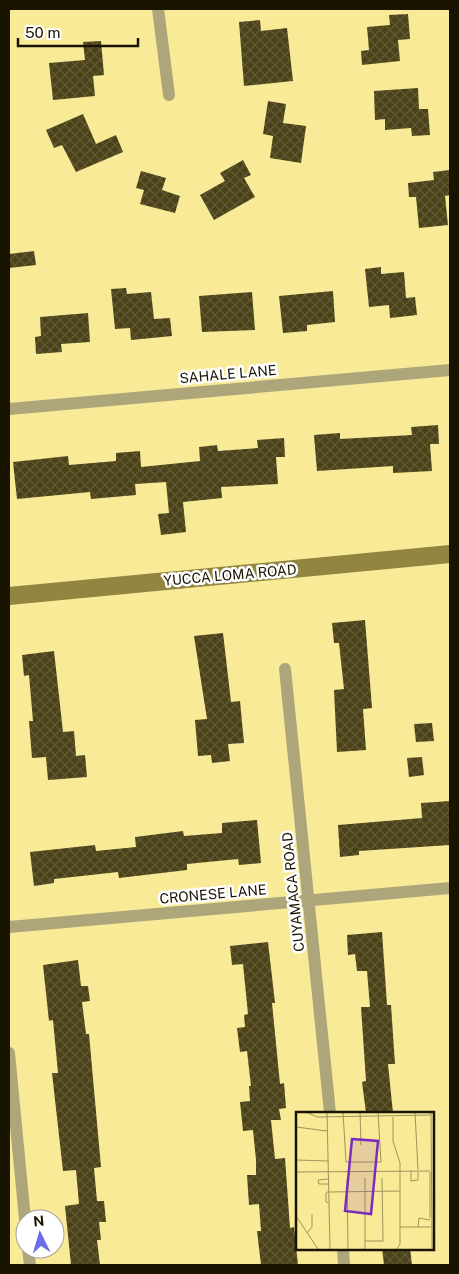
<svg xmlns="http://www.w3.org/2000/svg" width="459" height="1274" viewBox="0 0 459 1274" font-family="'Public Sans',sans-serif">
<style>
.building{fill:url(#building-cross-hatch)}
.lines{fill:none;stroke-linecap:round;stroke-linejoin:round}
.street{stroke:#aea67b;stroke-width:12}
.secondary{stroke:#928541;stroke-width:18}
.labels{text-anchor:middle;stroke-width:5;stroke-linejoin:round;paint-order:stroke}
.street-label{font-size:14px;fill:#191400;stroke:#fff}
.inset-road{fill:none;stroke:#9f945b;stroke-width:1}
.view{fill:#7b2cbf;fill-opacity:0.15;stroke:#7b2cbf;stroke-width:2.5}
.inset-edge{fill:none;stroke:#191400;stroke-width:2.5}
</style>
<defs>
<pattern id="building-cross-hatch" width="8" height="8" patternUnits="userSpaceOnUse" patternTransform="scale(1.25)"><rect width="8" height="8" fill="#4b4217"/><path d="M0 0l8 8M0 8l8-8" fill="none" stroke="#615a36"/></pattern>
</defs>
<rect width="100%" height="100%" fill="#f9ea97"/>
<g class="building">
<polygon points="408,14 410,39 398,40 400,61 362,65 361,51 369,50 367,27 390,25 389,15"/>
<polygon points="260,20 261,31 287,28 293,81 244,86 239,22"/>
<polygon points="101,41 104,75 93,76 95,96 53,100 49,63 85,60 83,42"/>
<polygon points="418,88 419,109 428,109 430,135 412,136 411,128 385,130 385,119 375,120 374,91"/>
<polygon points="268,101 286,104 283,123 306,126 301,163 270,158 273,136 263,134"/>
<polygon points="83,114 96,144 116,135 123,152 76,172 62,145 54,148 46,130"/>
<polygon points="243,160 251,175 244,178 255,197 214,220 200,195 225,181 220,173"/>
<polygon points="450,170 450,195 445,196 448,225 419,228 416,197 409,197 408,183 434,180 433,172"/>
<polygon points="141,171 166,178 162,190 180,196 175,213 140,204 144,190 136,188"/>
<polygon points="34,251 36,265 9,268 9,254"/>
<polygon points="381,267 381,274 404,272 406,298 415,297 417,315 390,318 389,305 369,307 365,269"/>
<polygon points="126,288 127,294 151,292 154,319 170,318 172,336 131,340 130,328 115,329 111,289"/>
<polygon points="333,291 335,322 307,325 307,331 283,333 279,296"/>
<polygon points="252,292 255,330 202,332 199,296"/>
<polygon points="88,313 90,342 61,344 62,352 36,354 35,337 41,336 40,317"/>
<polygon points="438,425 439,444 430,444 432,471 393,473 393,466 317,471 314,435 340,433 340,439 412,435 411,427"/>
<polygon points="284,438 285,457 276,457 278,484 221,487 222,498 183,502 186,532 161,535 158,514 169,513 166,482 135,484 136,495 91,499 90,492 17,499 13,462 68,456 69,465 116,461 116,453 140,451 141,467 200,461 199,447 217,445 218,451 258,448 257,440"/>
<polygon points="365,620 372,708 363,709 366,750 337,752 334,690 344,689 339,643 334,643 332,623"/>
<polygon points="223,633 231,702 240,701 244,743 228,744 230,761 212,763 211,755 198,756 195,720 207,719 194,636"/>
<polygon points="54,651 63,732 74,731 76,756 85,755 87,777 48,780 46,757 32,758 29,721 33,721 29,675 24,676 22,655"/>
<polygon points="432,723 434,741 416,742 414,724"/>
<polygon points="422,757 424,775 409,777 407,758"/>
<polygon points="450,801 450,845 359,851 359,855 340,857 338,825 422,818 421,803"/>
<polygon points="257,820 261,863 239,865 238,859 187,864 187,870 119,878 118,872 54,879 54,883 34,886 30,852 95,845 96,851 136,847 135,837 183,831 184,836 222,833 222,823"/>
<polygon points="382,932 387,1005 391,1005 395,1064 388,1064 393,1113 366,1113 362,1082 366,1081 361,1007 370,1007 367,971 357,971 355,954 348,955 347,935"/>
<polygon points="268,942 275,1003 272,1003 280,1084 284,1083 286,1108 279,1109 281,1120 271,1120 275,1159 285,1158 290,1228 294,1227 298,1265 261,1265 257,1231 261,1231 259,1204 249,1205 247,1175 256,1175 256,1160 253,1130 243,1131 240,1102 250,1101 249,1086 251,1086 247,1051 240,1052 237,1028 245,1027 244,1015 248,1014 243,964 232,965 230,946"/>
<polygon points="78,960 81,986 88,986 90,1001 82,1002 86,1034 89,1034 101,1167 94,1168 97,1201 104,1201 106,1222 99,1222 101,1240 97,1240 100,1265 71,1265 65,1206 79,1204 76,1170 63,1171 52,1073 58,1073 53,1020 49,1021 43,965"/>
<polygon points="382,1248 410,1248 412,1265 384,1265"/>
</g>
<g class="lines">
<g class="street">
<polyline points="158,9 169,95"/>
<polyline points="9,409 450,370"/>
<polyline points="285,669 330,1113"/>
<polyline points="9,927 450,888"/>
<polyline points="9,1053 25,1219"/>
<polyline points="343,1248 344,1265"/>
<polyline points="28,1249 30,1265"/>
</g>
<polyline class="secondary" points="9,596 450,554"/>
</g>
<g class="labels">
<g class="street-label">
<text transform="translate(228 374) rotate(-5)" y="5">SAHALE LANE</text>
<text transform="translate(230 575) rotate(-5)" y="5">YUCCA LOMA ROAD</text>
<text transform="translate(293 892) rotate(-96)" y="5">CUYAMACA ROAD</text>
<text transform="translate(213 894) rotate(-5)" y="5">CRONESE LANE</text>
</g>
</g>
<g transform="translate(296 1112)">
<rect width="138" height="138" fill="#f9ea97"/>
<path class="inset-road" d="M10,0L21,5L135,3M31,0L34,137M47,0L50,50H85L82,0M64,0L65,33M119,0L122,58M135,0L136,137M97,5V29L104,51V132L101,137M0,15L31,19M0,48L33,49M115,59V69L122,68V60M0,60L134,59M69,66V137M33,67L22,68L23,72H33M51,67L52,137M33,80L104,79M33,91L30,90V81L33,79M0,104L22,137M134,106V60M104,115H135M122,115L123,106L134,108M11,121L16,115V102M69,129H87L86,66"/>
<path class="view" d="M56,27L82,29L75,102L49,99Z"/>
<rect width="138" height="138" class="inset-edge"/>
</g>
<rect width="459" height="1274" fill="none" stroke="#191400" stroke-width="20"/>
<g transform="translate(40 1234) rotate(355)"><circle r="24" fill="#ffffff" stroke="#a3a199"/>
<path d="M0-4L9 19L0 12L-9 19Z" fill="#6b6ce6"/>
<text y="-8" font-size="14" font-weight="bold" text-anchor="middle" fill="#191400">N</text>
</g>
<path d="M18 38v8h120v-8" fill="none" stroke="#191400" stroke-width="2.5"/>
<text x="25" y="38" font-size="15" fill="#191400" stroke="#ffffff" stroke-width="4" paint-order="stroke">50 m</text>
</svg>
